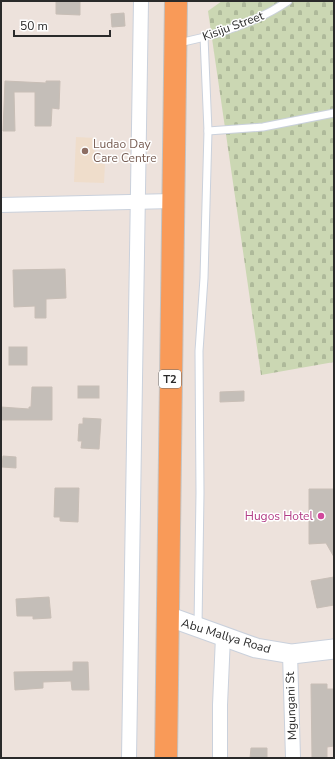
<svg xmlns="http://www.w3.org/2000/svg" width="335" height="759" viewBox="0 0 335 759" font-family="'Nunito Sans',sans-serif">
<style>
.education{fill:#efddcb}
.cemetery{fill:url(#cemetery-stones)}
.building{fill:#c4beb8;stroke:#c8beb6}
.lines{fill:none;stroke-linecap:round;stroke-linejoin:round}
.service-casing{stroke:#cad1dc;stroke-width:9}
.minor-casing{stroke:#cad1dc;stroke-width:16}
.secondary-casing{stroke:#cad1dc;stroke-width:21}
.trunk-casing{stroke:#c3c3c3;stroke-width:24}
.service{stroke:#fff;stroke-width:7}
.minor{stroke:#fff;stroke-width:14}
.secondary{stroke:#fff;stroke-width:19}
.trunk{stroke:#f99a58;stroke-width:22}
.education-dot{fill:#8d6e63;stroke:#fff;stroke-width:1.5}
.hotel-dot{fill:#d1479c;stroke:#fff;stroke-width:1.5}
.labels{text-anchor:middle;stroke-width:3;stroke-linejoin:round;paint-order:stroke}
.shield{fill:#fff;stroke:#6a6a6a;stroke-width:1}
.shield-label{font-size:11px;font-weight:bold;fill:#2a2a2a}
.street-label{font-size:12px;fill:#2a2a2a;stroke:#fff}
.education-label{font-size:12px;fill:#785e54;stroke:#fff;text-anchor:start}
.hotel-label{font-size:12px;fill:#b23c85;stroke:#fff;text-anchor:end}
</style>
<defs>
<pattern id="cemetery-stones" width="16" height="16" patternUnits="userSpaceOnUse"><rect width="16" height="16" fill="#cbd7b3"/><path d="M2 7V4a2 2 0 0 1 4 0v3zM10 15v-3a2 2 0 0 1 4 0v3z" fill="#aeb99a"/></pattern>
</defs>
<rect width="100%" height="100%" fill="#ede2dc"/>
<polygon class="education" points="76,137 95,138 94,163 105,164 104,183 74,182"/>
<polygon class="cemetery" points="222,1 334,1 334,362 261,375 208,11"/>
<g class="building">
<polygon points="56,1 80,1 80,15 56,14"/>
<polygon points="124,13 125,26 112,27 111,14"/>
<polygon points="5,81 46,83 46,81 60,81 59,109 52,108 51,126 35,126 35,92 14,92 15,131 3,131"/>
<polygon points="65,269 66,298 46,299 46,318 35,318 35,306 14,307 13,270"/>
<rect x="9" y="347" width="18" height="18"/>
<rect x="78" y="386" width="21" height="12"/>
<polygon points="32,387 52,387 52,420 1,420 1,407 29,409 29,407 31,407"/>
<polygon points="244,391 244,401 220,402 220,392"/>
<polygon points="83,418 101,419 99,449 81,448 82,441 78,441 79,424 83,424"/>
<polygon points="3,456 16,457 16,468 2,467"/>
<polygon points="55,488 79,488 78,522 60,521 60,517 54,517"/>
<polygon points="309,489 334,489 334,557 326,543 309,544"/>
<polygon points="334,577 334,605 317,608 311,581"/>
<polygon points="49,597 51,618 33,619 33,616 17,616 16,599"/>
<polygon points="73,662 88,662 89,690 72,690 71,681 43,682 43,688 15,690 14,672 73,671"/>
<polygon points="311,684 327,684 327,689 334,689 334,746 327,747 327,758 312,758"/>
<polygon points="251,748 267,748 267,758 250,758"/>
</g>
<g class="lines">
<g class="service-casing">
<g id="service">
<path d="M179,43C217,35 256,23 288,1"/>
<polyline points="208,131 263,127 334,113"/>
<polyline points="198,626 200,493 199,351 204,278 208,131 204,37"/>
</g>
</g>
<g class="minor-casing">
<g id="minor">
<polyline points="1,205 173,201"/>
<polyline points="290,653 293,758"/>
<path d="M129,758C131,506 139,253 141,1"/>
<polyline points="220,758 220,705 223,637"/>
</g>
</g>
<g class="secondary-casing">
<polyline id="secondary" points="167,616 256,648 292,654 334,649"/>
</g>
<g class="trunk-casing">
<polyline id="trunk" points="166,758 176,1"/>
</g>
<use href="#service" class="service"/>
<use href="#minor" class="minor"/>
<use href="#secondary" class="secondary"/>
<use href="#trunk" class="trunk"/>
</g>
<circle class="education-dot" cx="85" cy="151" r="4"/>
<circle class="hotel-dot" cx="321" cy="516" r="4"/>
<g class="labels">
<rect class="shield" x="159" y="370" width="22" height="18" rx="3"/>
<g class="shield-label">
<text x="170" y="383">T2</text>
</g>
<g class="street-label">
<text transform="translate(233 26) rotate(-20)" y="4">Kisiju Street</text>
<text transform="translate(226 636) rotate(17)" y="4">Abu Mallya Road</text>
<text transform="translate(291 706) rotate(-92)" y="4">Mgungani St</text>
</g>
<g class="education-label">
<text x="93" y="148">Ludao Day<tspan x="93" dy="14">Care Centre</tspan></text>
</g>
<g class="hotel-label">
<text x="313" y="520">Hugos Hotel</text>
</g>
</g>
<rect width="335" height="759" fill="none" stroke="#2a2a2a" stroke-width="4"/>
<path d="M14 30v6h96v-6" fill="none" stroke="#2a2a2a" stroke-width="2"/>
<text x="20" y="30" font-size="12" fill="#2a2a2a" stroke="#ffffff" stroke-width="3" paint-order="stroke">50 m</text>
</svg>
